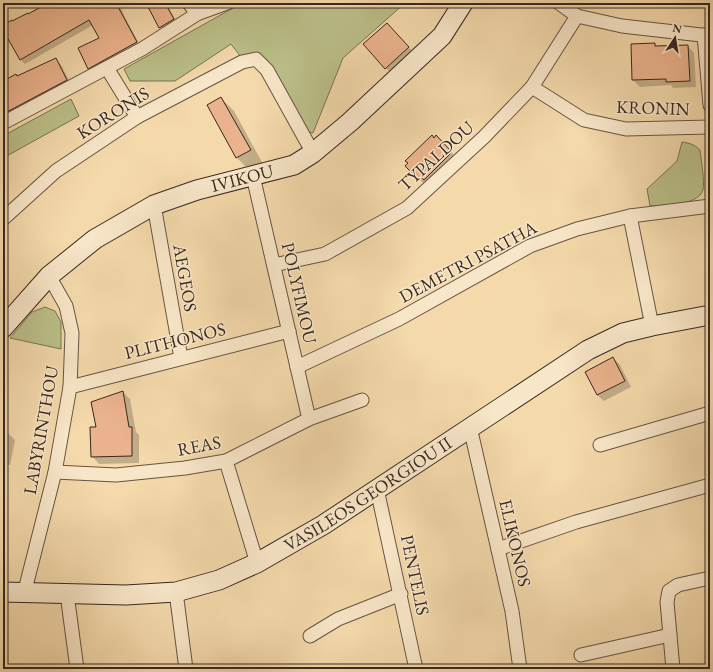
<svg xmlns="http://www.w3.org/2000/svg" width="713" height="672" viewBox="0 0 713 672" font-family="'EB Garamond',serif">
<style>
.green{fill:#bbbf89;stroke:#797456}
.shadow{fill:#0003}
.building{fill:#ebb38d;stroke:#372822}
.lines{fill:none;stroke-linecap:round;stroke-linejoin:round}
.street-casing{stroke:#665444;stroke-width:15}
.secondary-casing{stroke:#372822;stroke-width:21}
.street{stroke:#f8e6c8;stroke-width:13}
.secondary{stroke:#f8e6c8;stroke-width:19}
.labels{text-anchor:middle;stroke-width:3;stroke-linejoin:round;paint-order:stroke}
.street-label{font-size:18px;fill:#372822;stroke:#f8e6c8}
</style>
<rect width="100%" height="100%" fill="#f4d9ab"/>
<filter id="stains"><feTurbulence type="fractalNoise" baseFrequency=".005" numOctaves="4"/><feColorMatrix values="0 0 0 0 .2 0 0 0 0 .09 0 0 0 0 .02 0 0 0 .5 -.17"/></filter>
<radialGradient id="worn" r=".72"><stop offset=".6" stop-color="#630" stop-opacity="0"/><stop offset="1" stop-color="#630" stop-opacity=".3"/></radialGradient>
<g class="green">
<polygon points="242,3 405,3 343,58 313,133 305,131 271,65 241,57 231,44 175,81 130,81 124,69"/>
<polygon points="71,99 79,116 3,158 3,136"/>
<path d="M682,142C690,143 695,145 700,150C701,159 705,182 703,190C698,206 664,205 650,206L647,189L677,161Z"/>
<polygon points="45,307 55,311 61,322 61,349 10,338 32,312"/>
</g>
<g class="shadow">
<polygon points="50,3 130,3 121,8 125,17 141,47 93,73 89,68 100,38 93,25 25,64 20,59 3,28 3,26 29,15"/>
<polygon points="147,3 166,3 178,24 165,32 160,27"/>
<polygon points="394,31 415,54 392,75 386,68"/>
<polygon points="654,44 657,47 688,46 694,53 696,87 673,88 671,85 640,87 633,80"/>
<polygon points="56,59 61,65 72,86 3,123 3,78 5,81 18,77"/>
<polygon points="221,98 234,111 263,164 250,171 237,158 208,105"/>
<polygon points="436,136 456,157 426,186 406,166"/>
<polygon points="613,358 620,365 631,387 604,401 597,395"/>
<polygon points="123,392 130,399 136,432 139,435 139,463 99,464 92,456 97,428"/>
<polygon points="3,428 15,440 10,465 3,463"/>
</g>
<g class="building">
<polygon points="48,3 116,3 137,42 88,69 78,48 99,38 89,20 20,60 3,30 3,25 12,20 12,21 28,13 28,14"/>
<polygon points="146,3 165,3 174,19 159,28"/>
<polygon points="387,23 409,47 385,69 363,44"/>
<polygon points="655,43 655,46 688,45 690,81 666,82 666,79 632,80 631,44"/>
<polygon points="56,58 67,80 3,114 3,81 16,74 17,76"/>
<polygon points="221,97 251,150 236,158 207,105"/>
<polygon points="432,135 434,138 436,135 450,150 448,152 450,154 424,180 422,178 419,180 405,166 408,163 405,161"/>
<polygon points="613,357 625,381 597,395 585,372"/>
<polygon points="123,391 129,427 132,427 132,456 91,457 90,427 96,427 91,402"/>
</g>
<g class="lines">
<g class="street-casing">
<g id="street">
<polyline points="189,3 197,14"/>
<polyline points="559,3 577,16 622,26 710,36"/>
<polyline points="704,35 710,105"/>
<polyline points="107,68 137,117"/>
<polyline points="532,87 584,120 626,129 710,127"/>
<polyline points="3,123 142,49 197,14 227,3"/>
<polyline points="253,176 309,419"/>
<polyline points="154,205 181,358"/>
<polyline points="630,216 652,326"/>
<polyline points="3,219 56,171 137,117 242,62 256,59 267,70 313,153"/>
<polyline points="274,265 325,254 407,208 484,137 532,87 577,16"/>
<polyline points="297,367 399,319 530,246 577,229 630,216 710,206"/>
<polyline points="70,387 289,331"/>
<polyline points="470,427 512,611 520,669"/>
<polyline points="600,445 710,413"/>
<polyline points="226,461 257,563"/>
<polyline points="55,472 116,475 185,468 226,461 309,419 362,400"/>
<polyline points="377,489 416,669"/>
<polyline points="498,549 576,522 710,485"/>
<polyline points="176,592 186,669"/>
<polyline points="24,594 55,472 70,387 72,333 66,306 49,276"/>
<polyline points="67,594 77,669"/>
<polyline points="310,636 338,619 401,594"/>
<polyline points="581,655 670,635"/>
<polyline points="673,669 667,602 669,591 678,585 710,578"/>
</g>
</g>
<g class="secondary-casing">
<g id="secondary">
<path id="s1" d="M3,328L49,276L95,239L154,205L197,190L294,165L313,153L350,122L442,36L463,3"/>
<path id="s2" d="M3,592L126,595L176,592L219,580L257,563L323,525L588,350L623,333L652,326L710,315"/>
</g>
</g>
<use href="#street" class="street"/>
<use href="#secondary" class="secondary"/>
</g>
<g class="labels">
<g class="street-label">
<text transform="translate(653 108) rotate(2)" y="6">KRONIN</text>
<text transform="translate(113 113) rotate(-32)" y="6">KORONIS</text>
<text transform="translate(436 156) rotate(-42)" y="6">TYPALDOU</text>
<text dy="6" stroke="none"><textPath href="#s1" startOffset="289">IVIKOU</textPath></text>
<text transform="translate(468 262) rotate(-28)" y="6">DEMETRI PSATHA</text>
<text transform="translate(185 278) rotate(80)" y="6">AEGEOS</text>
<text transform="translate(299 293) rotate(77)" y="6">POLYFIMOU</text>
<text transform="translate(175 341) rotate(-14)" y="6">PLITHONOS</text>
<text transform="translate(41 430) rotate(-80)" y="6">LABYRINTHOU</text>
<text transform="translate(199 446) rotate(-11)" y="6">REAS</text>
<text dy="6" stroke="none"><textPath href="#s2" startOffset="390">VASILEOS GEORGIOU II</textPath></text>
<text transform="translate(515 543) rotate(77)" y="6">ELIKONOS</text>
<text transform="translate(415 575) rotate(78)" y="6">PENTELIS</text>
</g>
</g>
<rect width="713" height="672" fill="none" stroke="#f4d9ab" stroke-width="16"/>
<rect x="4" y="4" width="705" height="664" fill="none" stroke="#372822" stroke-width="2"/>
<rect x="8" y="8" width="697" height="656" fill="none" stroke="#372822"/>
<g transform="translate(675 38) rotate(12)" stroke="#f8e6c8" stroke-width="3" paint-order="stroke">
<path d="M0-3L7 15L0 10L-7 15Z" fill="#372822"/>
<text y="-6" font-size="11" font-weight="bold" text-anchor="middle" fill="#372822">N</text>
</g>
<rect width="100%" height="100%" filter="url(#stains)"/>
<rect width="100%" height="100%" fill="url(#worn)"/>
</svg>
